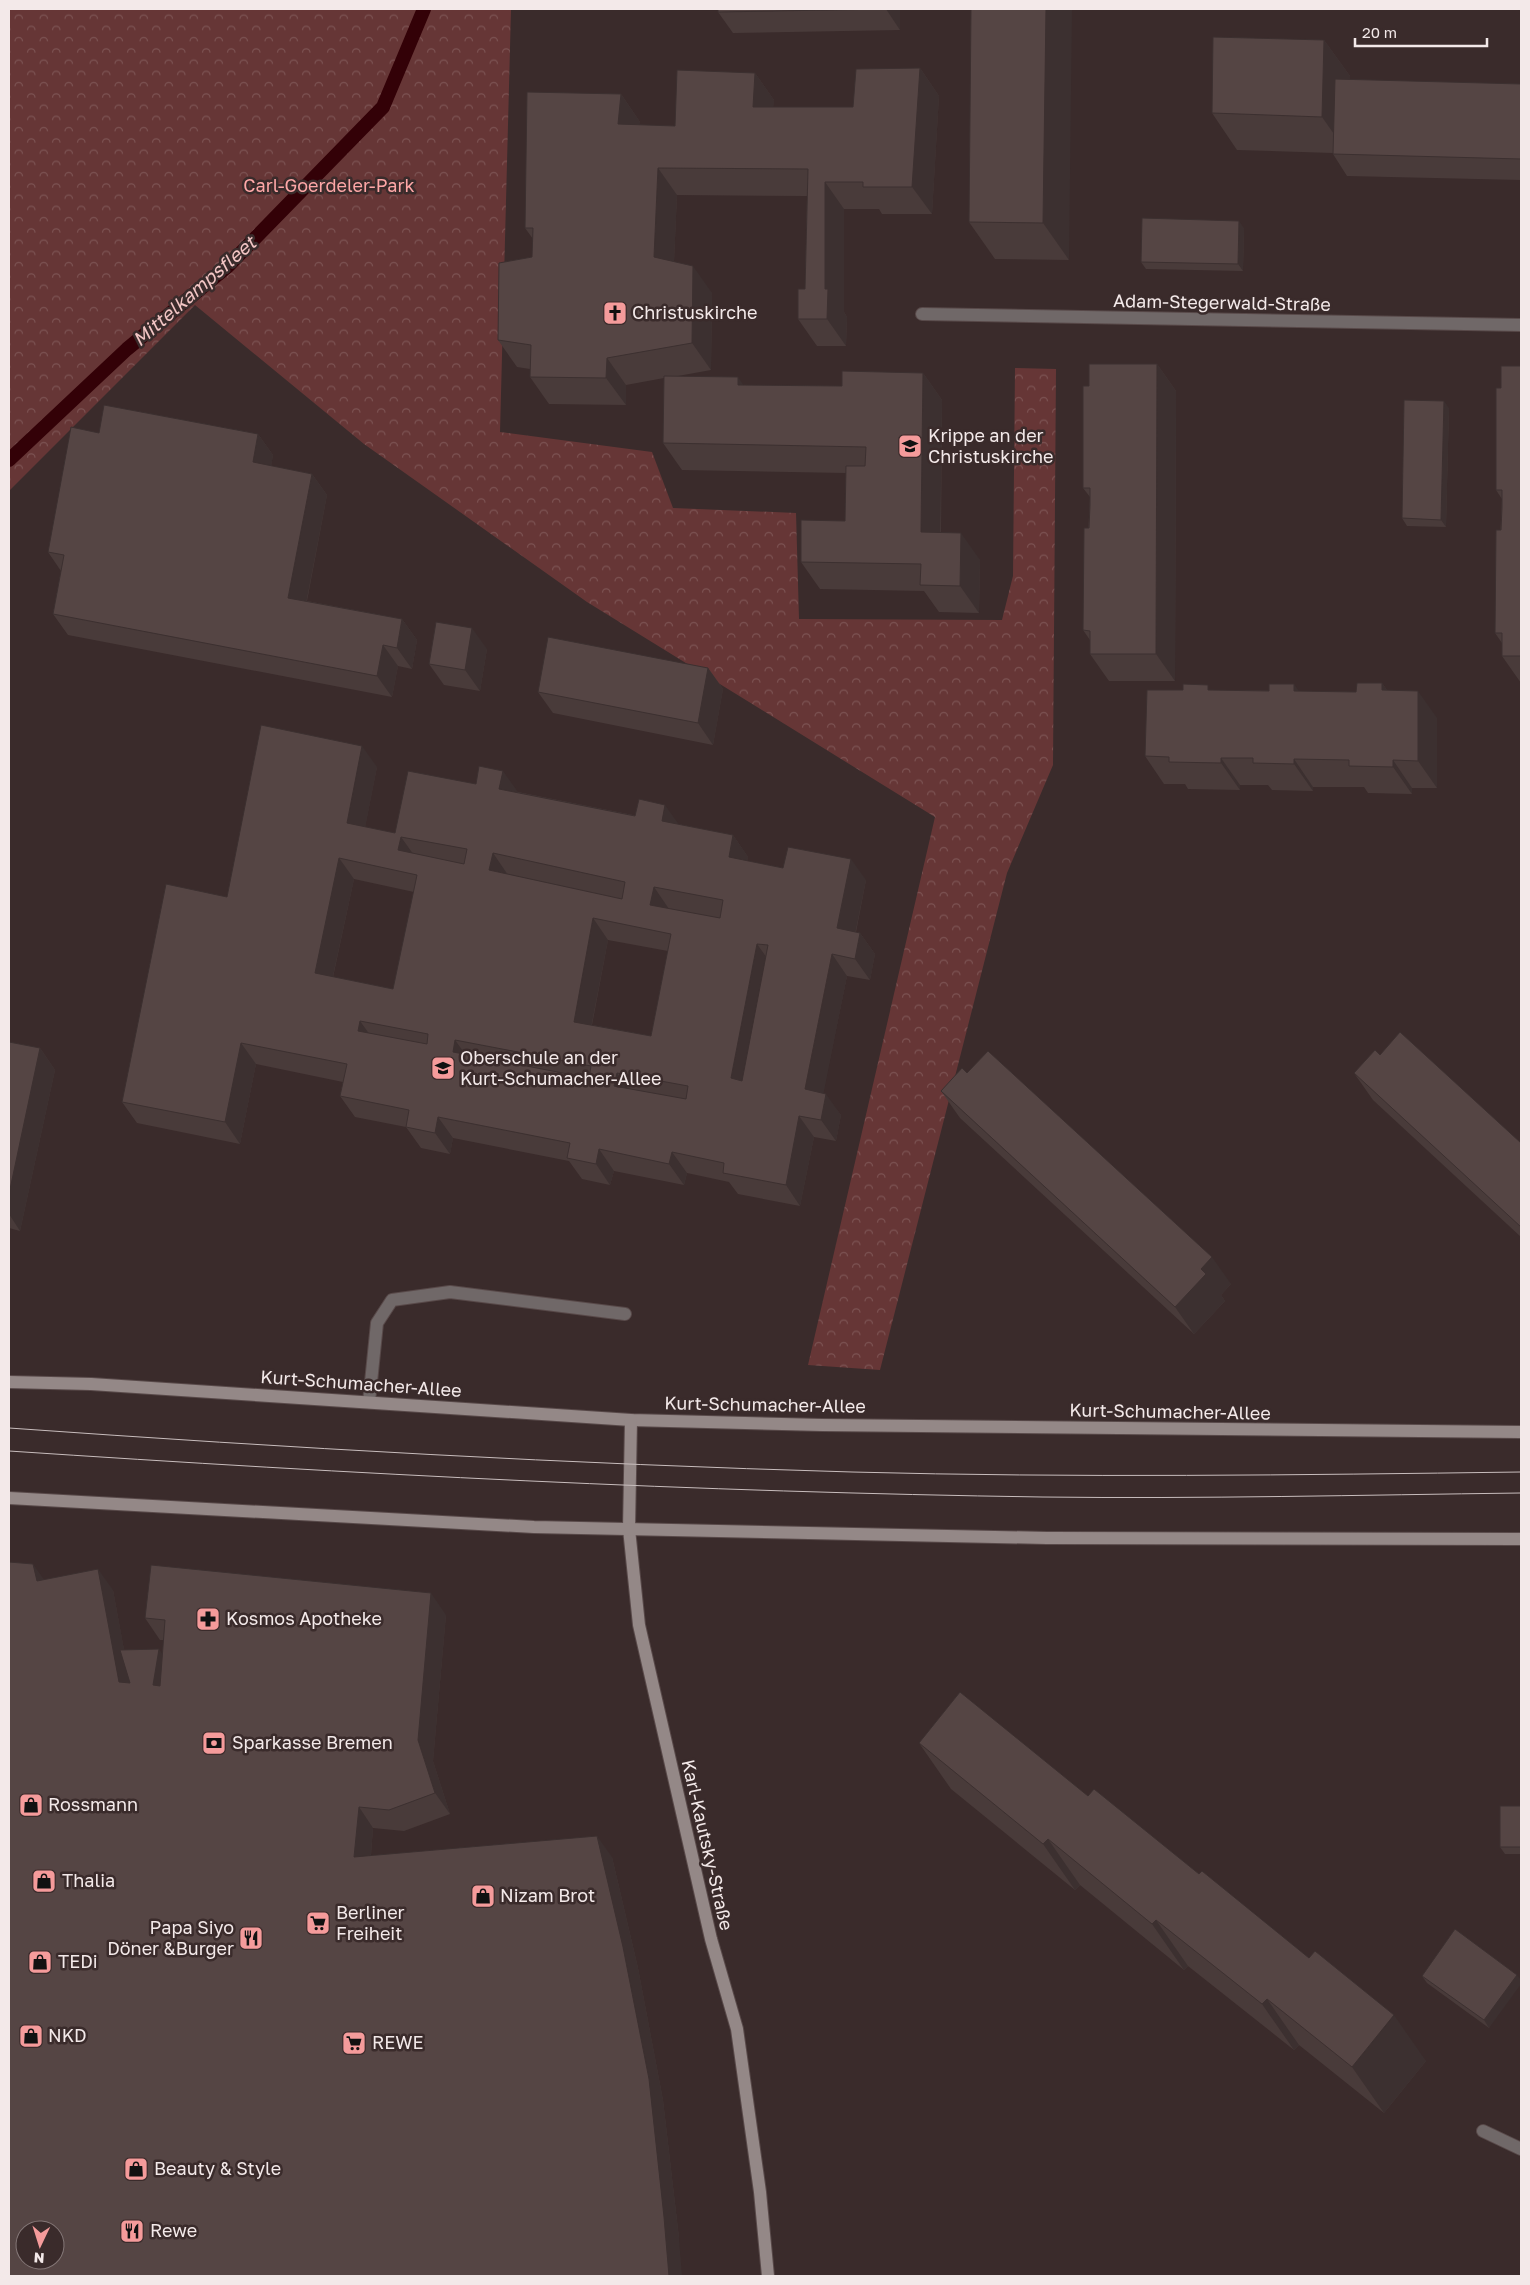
<svg xmlns="http://www.w3.org/2000/svg" width="1530" height="2285" viewBox="0 0 1530 2285" font-family="'Golos Text',sans-serif">
<style>
.park{fill:url(#park-crowns)}
.lines{fill:none;stroke-linecap:round;stroke-linejoin:round}
.stream{stroke:#330107;stroke-width:14}
.lane-casing{stroke:#584949;stroke-width:14}
.street-casing{stroke:#584949;stroke-width:14}
.secondary-casing{stroke:#584949;stroke-width:14}
.lane{stroke:#706868;stroke-width:12}
.street{stroke:#706868;stroke-width:12}
.secondary{stroke:#948887;stroke-width:12}
.tram{stroke:#c8bdbd;stroke-width:1}
.wall{fill:#493b3a;fill-rule:evenodd}
.shaded-wall{fill:#3c3030}
.building{fill:#554544;stroke:#3c3030;fill-rule:evenodd}
.labels{text-anchor:middle;stroke-width:5;stroke-linejoin:round;paint-order:stroke}
.park-label{font-size:18px;fill:#fea7a7;stroke:#3a2b2b}
.street-label{font-size:18px;fill:#f3e9e9;stroke:#3a2b2b}
.poi-label{font-size:18px;fill:#f3e9e9;stroke:#3a2b2b;text-anchor:start}
.water-label{font-size:19px;font-style:italic;fill:#f2c5c4;stroke:#3a2b2b}
</style>
<defs>
<pattern id="park-crowns" width="20" height="18" patternUnits="userSpaceOnUse" patternTransform="scale(1.25)"><rect width="20" height="18" fill="#663636"/><path d="M2 6a3 3 0 1 1 6 0M12 15a3 3 0 1 1 6 0" fill="none" stroke="#7c5353"/></pattern>
</defs>
<rect width="100%" height="100%" fill="#3a2b2b"/>
<polygon class="park" points="9,9 511,9 500,432 652,452 673,508 796,513 799,619 1002,620 1013,576 1015,368 1056,369 1053,765 1007,873 880,1370 808,1365 935,817 587,602 364,444 195,305 9,491"/>
<g class="lines">
<polyline class="stream" points="9,460 127,349 228,266 383,107 424,9"/>
<g class="lane-casing">
<polyline id="lane" points="369,1402 377,1323 392,1300 450,1292 625,1314"/>
</g>
<g class="street-casing">
<g id="street">
<polyline points="922,314 1521,325"/>
<polyline points="1483,2131 1521,2149"/>
</g>
</g>
<g class="secondary-casing">
<g id="secondary">
<polyline points="9,1382 91,1384 631,1420 822,1425 1521,1432"/>
<polyline points="631,1420 629,1529 639,1625 711,1939 737,2029 760,2192 768,2276"/>
<polyline points="9,1498 534,1527 1047,1538 1521,1539"/>
</g>
</g>
<use href="#lane" class="lane"/>
<use href="#street" class="street"/>
<use href="#secondary" class="secondary"/>
<g class="tram">
<path d="M9,1428C290,1448 570,1464 852,1472C1075,1478 1298,1475 1521,1472"/>
<path d="M9,1451C353,1474 697,1492 1042,1497C1202,1499 1362,1495 1521,1493"/>
</g>
</g>
<g class="wall">
<polygon points="900,9 900,30 733,33 718,12"/>
<polygon points="971,9 1069,260 995,259 969,222"/>
<polygon points="1324,40 1350,76 1350,80 1521,84 1521,180 1347,176 1333,154 1333,153 1237,150 1212,113"/>
<polygon points="920,68 939,96 932,214 882,214 879,209 844,209 844,312 847,317 846,346 817,346 798,319 805,289 807,196 677,195 674,262 712,293 711,370 678,376 743,385 842,386 923,373 942,400 941,533 980,560 979,613 939,612 924,591 820,589 801,562 845,521 846,473 682,470 663,443 664,378 626,385 626,405 549,404 530,377 530,369 517,367 498,340 532,257 533,239 525,228 621,94 640,122 639,125 675,126 755,73 774,100 773,107 853,107"/>
<polygon points="1244,228 1243,271 1146,269 1141,262"/>
<polygon points="1157,364 1176,391 1175,681 1109,681 1090,654 1090,640 1083,630 1090,497 1083,488 1089,386"/>
<polygon points="1521,366 1521,683 1502,656 1502,643 1495,633 1502,499 1496,490 1501,388"/>
<polygon points="1449,408 1446,527 1407,526 1402,518"/>
<polygon points="99,433 258,434 273,455 271,466 312,474 327,495 307,601 402,619 417,640 412,669 398,666 392,697 68,635 53,614 61,571 48,552"/>
<polygon points="487,649 480,691 444,685 429,664"/>
<polygon points="708,668 723,689 713,745 553,713 538,692"/>
<polygon points="1382,683 1387,690 1437,718 1437,788 1412,788 1412,794 1368,793 1364,787 1313,787 1313,791 1272,790 1268,785 1240,785 1240,790 1188,789 1185,784 1164,784 1145,756 1212,690 1356,692"/>
<path d="M377,767L365,827L395,833L476,784L518,792L733,835L748,857L747,861L783,868L866,880L856,932L860,933L875,954L870,980L847,976L823,1093L841,1115L836,1141L814,1137L800,1206L738,1194L729,1182L687,1173L684,1185L614,1171L610,1185L582,1179L569,1161L453,1138L450,1154L421,1148L406,1127L355,1117L340,1096L343,1082L256,1064L240,1144L137,1123L122,1102L227,897ZM354,879L414,892L393,989L333,977ZM608,940L668,951L651,1036L592,1025Z"/>
<polygon points="9,1042 40,1048 55,1070 20,1231 9,1228"/>
<polygon points="1380,1055 1521,1143 1521,1237 1373,1100 1354,1073"/>
<polygon points="967,1073 1231,1284 1221,1295 1225,1301 1194,1334 960,1118 941,1091"/>
<polygon points="44,1579 113,1590 124,1650 163,1655 164,1640 160,1640 145,1618 446,1615 433,1761 450,1814 404,1831 373,1828 371,1855 612,1857 638,1968 663,2100 679,2238"/>
<polygon points="919,1743 1088,1796 1426,2061 1384,2113 1299,2045 1294,2050 1188,1966 1184,1970 1080,1885 1075,1890 951,1789"/>
<polygon points="1521,1806 1521,1854 1505,1854 1500,1847"/>
<polygon points="1517,1975 1489,2028 1427,1983 1422,1976"/>
</g>
<g class="shaded-wall">
<polygon points="886,9 900,9 900,30"/>
<polygon points="1046,9 1072,9 1069,260 1043,223"/>
<polygon points="1324,40 1350,76 1348,154 1322,117"/>
<polygon points="920,68 939,96 932,214 912,187"/>
<polygon points="755,73 774,100 772,134 753,107"/>
<polygon points="621,94 640,122 637,152 618,124"/>
<polygon points="658,168 677,195 673,285 654,257"/>
<polygon points="825,182 844,209 844,312 847,317 846,346 827,319 825,289"/>
<polygon points="1239,221 1244,228 1243,271 1238,264"/>
<polygon points="693,266 712,293 711,370 692,343"/>
<polygon points="607,358 626,385 626,405 606,378"/>
<polygon points="1157,364 1176,391 1175,681 1156,654"/>
<polygon points="923,373 942,400 940,559 921,532"/>
<polygon points="738,377 757,405 738,385"/>
<polygon points="1444,401 1449,408 1446,527 1441,520"/>
<polygon points="258,434 273,455 268,484 253,462"/>
<polygon points="312,474 327,495 303,619 288,598"/>
<polygon points="961,533 980,560 979,613 960,586"/>
<polygon points="402,619 417,640 412,669 397,648"/>
<polygon points="472,628 487,649 480,691 465,670"/>
<polygon points="383,645 398,666 392,697 377,676"/>
<polygon points="708,668 723,689 713,745 698,723"/>
<polygon points="1382,683 1401,710 1382,690"/>
<polygon points="1294,684 1313,711 1294,691"/>
<polygon points="1418,691 1437,718 1437,788 1418,761"/>
<polygon points="362,746 377,767 362,844 347,823"/>
<polygon points="1221,758 1240,785 1240,790 1221,763"/>
<polygon points="1294,759 1313,787 1313,791 1294,764"/>
<polygon points="1393,760 1412,788 1412,794 1393,767"/>
<polygon points="503,771 518,792 514,810 499,789"/>
<polygon points="665,805 680,826 662,821"/>
<polygon points="733,835 748,857 744,879 729,857"/>
<polygon points="401,837 416,858 398,850"/>
<polygon points="493,853 508,875 489,870"/>
<polygon points="339,858 354,879 329,994 315,973"/>
<polygon points="851,859 866,880 852,949 837,928"/>
<polygon points="654,887 669,909 650,905"/>
<polygon points="593,918 608,940 588,1043 574,1022"/>
<polygon points="860,933 875,954 870,980 855,959"/>
<polygon points="757,944 772,965 746,1100 731,1078"/>
<polygon points="832,954 847,976 820,1111 805,1089"/>
<polygon points="360,1021 375,1042 358,1031"/>
<polygon points="455,1040 470,1061 453,1052"/>
<polygon points="241,1043 256,1064 240,1144 225,1122"/>
<polygon points="40,1048 55,1070 20,1231 9,1214 9,1194"/>
<polygon points="617,1073 631,1094 614,1086"/>
<polygon points="826,1094 841,1115 836,1141 821,1120"/>
<polygon points="799,1116 814,1137 800,1206 786,1185"/>
<polygon points="438,1117 453,1138 450,1154 435,1133"/>
<polygon points="599,1149 614,1171 610,1185 596,1164"/>
<polygon points="672,1152 687,1173 684,1185 669,1164"/>
<polygon points="1212,1257 1231,1284 1221,1295 1225,1301 1194,1334 1175,1307 1201,1269"/>
<polygon points="33,1564 48,1585 37,1581"/>
<polygon points="98,1569 113,1590 134,1703 119,1682"/>
<polygon points="431,1593 446,1615 433,1761 450,1814 435,1793 418,1740"/>
<polygon points="159,1649 174,1671 168,1706 153,1685"/>
<polygon points="359,1807 373,1828 369,1878 354,1857"/>
<polygon points="597,1836 612,1857 638,1968 663,2100 679,2238 682,2276 669,2276"/>
<polygon points="1048,1839 1080,1885 1075,1890 1043,1844"/>
<polygon points="1156,1920 1188,1966 1184,1970 1152,1924"/>
<polygon points="1517,1975 1521,1980 1521,1984 1489,2028 1484,2020"/>
<polygon points="1267,1999 1299,2045 1294,2050 1262,2004"/>
<polygon points="1394,2015 1426,2061 1384,2113 1352,2067"/>
</g>
<g class="building">
<polygon points="718,9 886,9 718,12"/>
<polygon points="971,9 1046,9 1043,223 969,222"/>
<polygon points="1213,37 1324,40 1322,117 1212,113"/>
<polygon points="920,68 912,187 863,187 863,182 825,182 825,289 828,289 827,319 798,319 798,289 805,289 808,169 658,168 654,257 693,266 692,343 607,358 606,378 530,377 531,345 498,340 499,263 532,257 533,228 525,228 527,92 621,94 618,124 675,126 677,70 755,73 753,107 853,107 856,69"/>
<polygon points="1335,79 1521,84 1521,159 1333,154"/>
<polygon points="1142,218 1239,221 1238,264 1141,262"/>
<polygon points="1089,364 1157,364 1156,654 1090,654 1090,631 1083,630 1084,528 1089,528 1090,505 1090,488 1083,488 1083,386 1089,386"/>
<polygon points="1501,366 1521,366 1521,656 1502,656 1502,633 1495,633 1496,530 1501,530 1502,507 1502,490 1496,490 1496,388 1501,388"/>
<polygon points="842,371 923,373 921,532 961,533 960,586 920,585 921,564 801,562 801,520 845,521 846,466 865,466 866,447 663,443 664,376 738,377 738,385 842,386"/>
<polygon points="1404,400 1444,401 1441,520 1402,518"/>
<polygon points="104,405 258,434 253,462 312,474 288,598 402,619 397,648 383,645 377,676 53,614 64,555 48,552 71,427 99,433"/>
<polygon points="436,622 472,628 465,670 429,664"/>
<polygon points="548,637 708,668 698,723 538,692"/>
<polygon points="1357,683 1382,683 1382,690 1418,691 1418,761 1393,760 1393,767 1349,766 1349,760 1294,759 1294,764 1253,763 1253,758 1221,758 1221,763 1169,762 1169,757 1145,756 1147,690 1183,690 1183,684 1208,685 1208,690 1269,691 1269,684 1294,684 1294,691 1356,692"/>
<path d="M261,725L362,746L347,823L395,833L408,771L476,784L479,766L503,771L499,789L635,816L639,799L665,805L662,821L733,835L729,857L783,868L788,847L851,859L837,928L860,933L855,959L832,954L805,1089L826,1094L821,1120L799,1116L786,1185L723,1173L724,1163L672,1152L669,1164L599,1149L596,1164L567,1158L570,1143L438,1117L435,1133L406,1127L409,1110L340,1096L347,1064L241,1043L225,1122L122,1102L166,884L227,897ZM401,837L467,849L464,864L398,850ZM493,853L625,882L622,899L489,870ZM339,858L417,875L393,989L315,973ZM654,887L723,900L720,918L650,905ZM593,918L671,934L651,1036L574,1022ZM757,944L768,945L742,1081L731,1078ZM360,1021L428,1034L427,1044L358,1031ZM455,1040L591,1066L589,1078L453,1052ZM617,1073L688,1086L686,1099L614,1086Z"/>
<polygon points="1400,1032 1521,1143 1521,1227 1354,1073 1375,1050 1380,1055"/>
<polygon points="9,1042 40,1048 9,1194"/>
<polygon points="988,1051 1212,1257 1201,1269 1206,1274 1175,1307 941,1091 962,1068 967,1073"/>
<path d="M9,1562L33,1564L37,1581L98,1569L119,1682L130,1683L120,1650L159,1649L153,1685L160,1686L165,1620L145,1618L151,1565L431,1593L418,1740L435,1793L389,1810L359,1807L354,1857L597,1836L623,1947L649,2079L664,2217L669,2276H9ZM25,2230H55V2260H25Z"/>
<polygon points="960,1692 1088,1796 1094,1789 1199,1874 1202,1871 1309,1958 1315,1951 1394,2015 1352,2067 1267,1999 1262,2004 1156,1920 1152,1924 1048,1839 1043,1844 919,1743"/>
<rect x="1500" y="1806" width="21" height="41"/>
<polygon points="1455,1929 1517,1975 1484,2020 1422,1976"/>
</g>
<defs>
<g id="church-square" transform="scale(1.25)"><rect x="-9" y="-9" width="18" height="18" rx="4" fill="#f59b9b" stroke="#3a2b2b"/><path d="M-1.2-6h2.4v3.5h3.3v2.4h-3.3V6h-2.4V-.1h-3.3v-2.4h3.3Z" fill="#111"/></g>
<g id="school-square" transform="scale(1.25)"><rect x="-9" y="-9" width="18" height="18" rx="4" fill="#f59b9b" stroke="#3a2b2b"/><path d="M0-5L7-2L0 1L-7-2ZM-4 1L0 2.5L4 1V4Q0 6-4 4Z" fill="#111"/></g>
<g id="pharmacy-square" transform="scale(1.25)"><rect x="-9" y="-9" width="18" height="18" rx="4" fill="#f59b9b" stroke="#3a2b2b"/><path d="M-2-6h4v4h4v4h-4v4h-4v-4h-4v-4h4Z" fill="#111"/></g>
<g id="bank-square" transform="scale(1.25)"><rect x="-9" y="-9" width="18" height="18" rx="4" fill="#f59b9b" stroke="#3a2b2b"/><path d="M-6-4H6V4H-6ZM0-2.3a2.3 2.3 0 1 0 0 4.6a2.3 2.3 0 1 0 0-4.6Z" fill="#111"/></g>
<g id="shop-square" transform="scale(1.25)"><rect x="-9" y="-9" width="18" height="18" rx="4" fill="#f59b9b" stroke="#3a2b2b"/><path d="M-5-2.5h2.3a2.7 3.5 0 0 1 5.4 0H5L5.5 6h-11ZM-1.5-2.5h3a1.5 2.3 0 0 0-3 0Z" fill="#111"/></g>
<g id="supermarket-square" transform="scale(1.25)"><rect x="-9" y="-9" width="18" height="18" rx="4" fill="#f59b9b" stroke="#3a2b2b"/><path d="M-6-5.5h2.5l.6 2H6L4.5 2H-2.5L-4.4-4H-6ZM-1.5 3.2a1.3 1.3 0 1 0 .1 0ZM3 3.2a1.3 1.3 0 1 0 .1 0Z" fill="#111"/></g>
<g id="restaurant-square" transform="scale(1.25)"><rect x="-9" y="-9" width="18" height="18" rx="4" fill="#f59b9b" stroke="#3a2b2b"/><path d="M-5-6h1v4h1v-4h1v4h1v-4h1v5L-1.5 .5V6h-2V.5L-5-1ZM5-6V6H3V1.5H1.5Q1.5-4 5-6Z" fill="#111"/></g>
</defs>
<g fill-rule="evenodd">
<use href="#church-square" x="615" y="313"/>
<use href="#school-square" x="910" y="446"/>
<use href="#school-square" x="443" y="1068"/>
<use href="#pharmacy-square" x="208" y="1619"/>
<use href="#bank-square" x="214" y="1743"/>
<use href="#shop-square" x="31" y="1805"/>
<use href="#shop-square" x="44" y="1881"/>
<use href="#shop-square" x="483" y="1896"/>
<use href="#supermarket-square" x="318" y="1923"/>
<use href="#restaurant-square" x="251" y="1938"/>
<use href="#shop-square" x="40" y="1962"/>
<use href="#shop-square" x="31" y="2036"/>
<use href="#supermarket-square" x="354" y="2043"/>
<use href="#shop-square" x="136" y="2169"/>
<use href="#restaurant-square" x="132" y="2231"/>
</g>
<g class="labels">
<g class="park-label">
<text x="329" y="192">Carl-Goerdeler-Park</text>
</g>
<g class="street-label">
<text transform="translate(1222 303) rotate(1)" y="6">Adam-Stegerwald-Straße</text>
<text transform="translate(361 1384) rotate(4)" y="6">Kurt-Schumacher-Allee</text>
<text transform="translate(765 1405) rotate(1)" y="6">Kurt-Schumacher-Allee</text>
<text transform="translate(1170 1412) rotate(1)" y="6">Kurt-Schumacher-Allee</text>
<text transform="translate(707 1845) rotate(77)" y="6">Karl-Kautsky-Straße</text>
</g>
<g class="poi-label">
<text x="632" y="319">Christuskirche</text>
<text x="928" y="442">Krippe an der<tspan x="928" dy="21">Christuskirche</tspan></text>
<text x="460" y="1064">Oberschule an der<tspan x="460" dy="21">Kurt-Schumacher-Allee</tspan></text>
<text x="226" y="1625">Kosmos Apotheke</text>
<text x="232" y="1749">Sparkasse Bremen</text>
<text x="48" y="1811">Rossmann</text>
<text x="62" y="1887">Thalia</text>
<text x="500" y="1902">Nizam Brot</text>
<text x="336" y="1919">Berliner<tspan x="336" dy="21">Freiheit</tspan></text>
<text x="234" y="1934" text-anchor="end">Papa Siyo<tspan x="234" dy="21">Döner &amp;Burger</tspan></text>
<text x="58" y="1968">TEDi</text>
<text x="48" y="2042">NKD</text>
<text x="372" y="2049">REWE</text>
<text x="154" y="2175">Beauty &amp; Style</text>
<text x="150" y="2237">Rewe</text>
</g>
<g class="water-label">
<text transform="translate(194 291) rotate(-41)" y="7">Mittelkampsfleet</text>
</g>
</g>
<rect width="1530" height="2285" fill="none" stroke="#f3e9e9" stroke-width="20"/>
<g transform="translate(40 2245) rotate(184)"><circle r="24" fill="#3a2b2b" stroke="#847777"/>
<path d="M0-4L9 19L0 12L-9 19Z" fill="#f59b9b"/>
<text y="-8" font-size="14" font-weight="bold" text-anchor="middle" fill="#f3e9e9">N</text>
</g>
<path d="M1355 38v8h132v-8" fill="none" stroke="#f3e9e9" stroke-width="2.5"/>
<text x="1362" y="38" font-size="15" fill="#f3e9e9" stroke="#3a2b2b" stroke-width="4" paint-order="stroke">20 m</text>
</svg>
